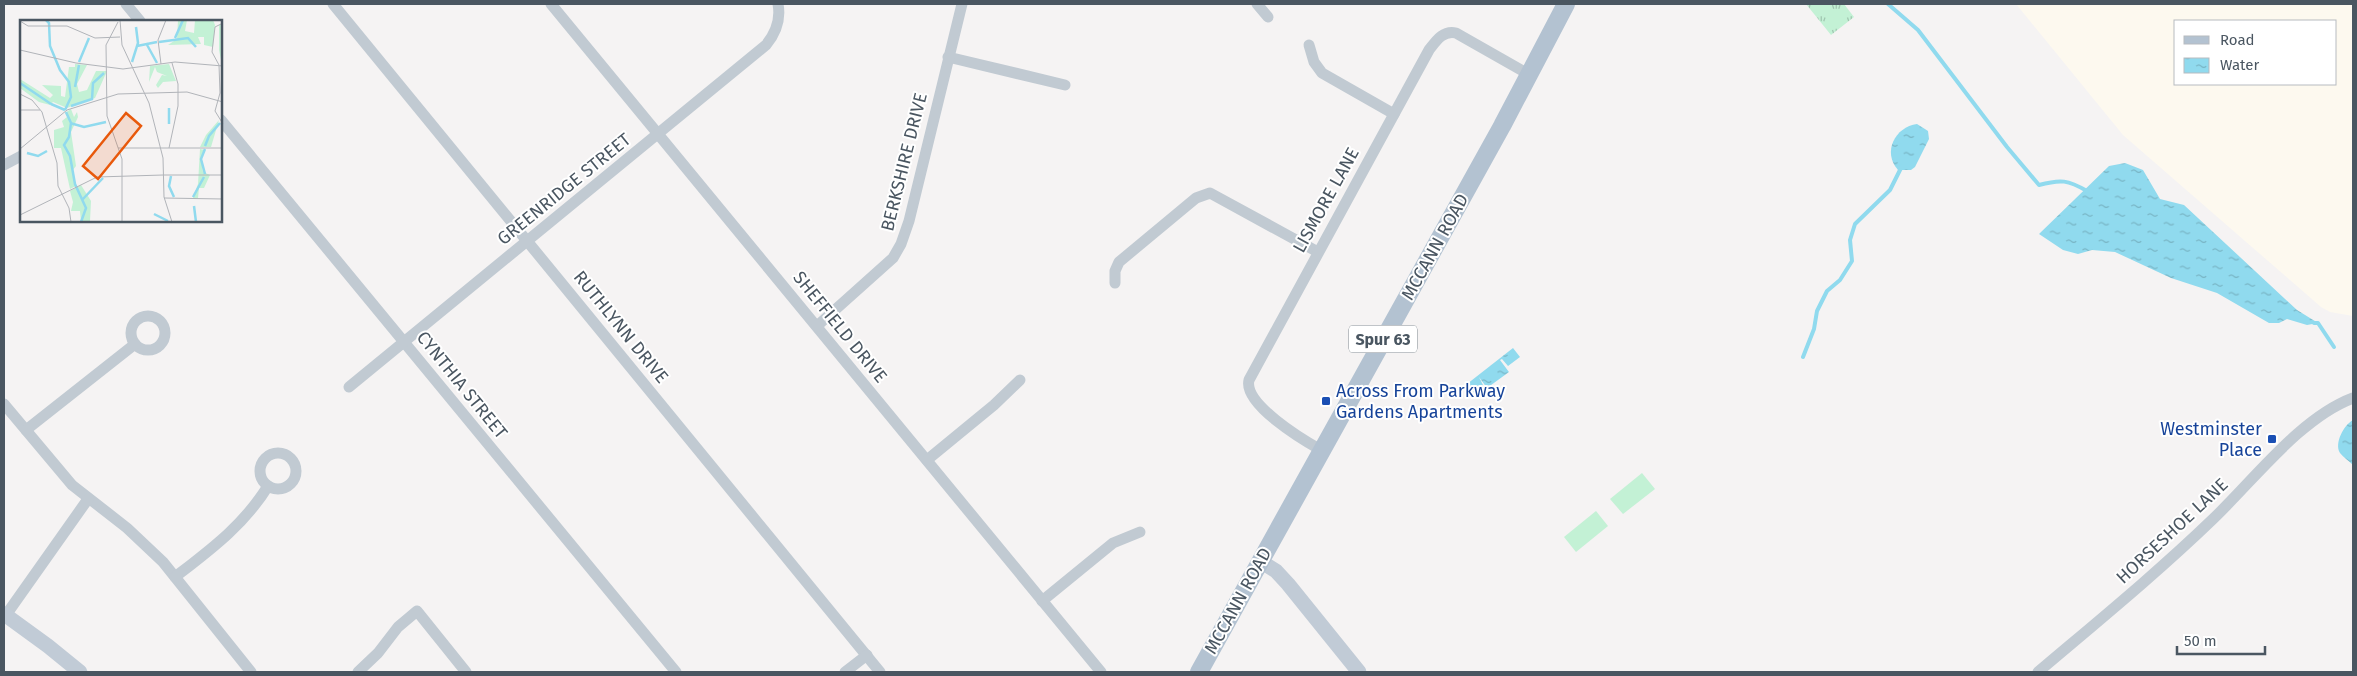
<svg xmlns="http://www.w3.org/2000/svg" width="2357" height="676" viewBox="0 0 2357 676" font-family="'Fira Sans',sans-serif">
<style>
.commercial{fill:#fdf9ef;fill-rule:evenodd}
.grass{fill:#c3f1d5}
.park{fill:url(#park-tufts)}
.water{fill:url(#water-ripples)}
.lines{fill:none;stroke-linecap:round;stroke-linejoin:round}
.stream{stroke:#90daee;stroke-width:4}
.minor{stroke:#c1cad2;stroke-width:11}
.secondary{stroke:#c1cbd6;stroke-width:15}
.primary{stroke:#b3c2d1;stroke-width:18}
.transit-dot{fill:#1a4fb4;stroke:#fff;stroke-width:2}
.labels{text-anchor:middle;stroke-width:4;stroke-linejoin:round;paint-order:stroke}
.shield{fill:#fff;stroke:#808990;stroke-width:1}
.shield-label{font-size:16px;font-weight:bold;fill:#4a5661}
.street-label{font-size:18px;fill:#4a5661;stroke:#fff}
.transit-label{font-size:18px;fill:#164399;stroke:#fff;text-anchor:start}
.inset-river{fill:none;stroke:#90daee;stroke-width:2.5}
.inset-road{fill:none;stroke:#b1b4b9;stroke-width:1}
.view{fill:#e8590c;fill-opacity:0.15;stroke:#e8590c;stroke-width:2.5}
.inset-edge{fill:none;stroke:#4a5661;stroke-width:2.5}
</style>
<defs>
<pattern id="park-tufts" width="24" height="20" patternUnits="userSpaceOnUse" patternTransform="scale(1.25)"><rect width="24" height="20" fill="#c3f1d5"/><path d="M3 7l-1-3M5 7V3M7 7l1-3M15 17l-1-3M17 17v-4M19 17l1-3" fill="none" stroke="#a0c6b0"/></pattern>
<pattern id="water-ripples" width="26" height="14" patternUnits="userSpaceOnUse" patternTransform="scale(1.25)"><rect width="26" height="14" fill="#90daee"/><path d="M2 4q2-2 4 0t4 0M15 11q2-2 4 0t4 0" fill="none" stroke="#78b4c4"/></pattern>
</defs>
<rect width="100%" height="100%" fill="#f5f3f3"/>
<path class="commercial" d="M2016,4H2353V316L2330,312L2321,307L2123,135ZM2176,21H2336V84H2176Z"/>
<g class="grass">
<polygon points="1642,473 1655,489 1623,514 1610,499"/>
<polygon points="1596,511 1608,526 1576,552 1564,537"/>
</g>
<polygon class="park" points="1806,4 1844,4 1854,17 1831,35"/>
<g class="water">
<path d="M1917,124L1928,131L1929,139L1915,167L1911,170H1898C1882,152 1895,127 1917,124Z"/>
<polygon points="2125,163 2143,170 2160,199 2184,205 2297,310 2318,323 2307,325 2287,319 2279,323 2269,323 2217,293 2171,278 2115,252 2092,250 2078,254 2063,250 2039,234 2109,166"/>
<polygon points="1513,348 1520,357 1508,366 1502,359 1500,360 1509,372 1487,388 1479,377 1483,385 1474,393 1467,384"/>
<path d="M2353,420V465C2349,461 2343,457 2340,453C2334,443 2344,425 2353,420Z"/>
</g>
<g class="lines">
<g class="stream">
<path d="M1888,4L1918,30L2007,147L2039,185C2061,179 2068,180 2087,191"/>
<polyline points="2314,323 2318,323 2334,347"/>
<polyline points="1803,357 1814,329 1817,311 1827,291 1840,280 1852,261 1850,240 1855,224 1890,190 1902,166"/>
</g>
<g class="minor">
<polyline points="126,4 140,21"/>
<polyline points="333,4 880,672"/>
<polyline points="551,4 1101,672"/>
<polyline points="1257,4 1268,17"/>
<polyline points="1309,45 1314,62 1322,73 1394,114"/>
<polyline points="948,57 1065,85"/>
<polyline points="221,120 676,672"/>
<polyline points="4,165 21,156"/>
<polyline points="1115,283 1115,271 1119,262 1196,198 1210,193 1318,252"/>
<circle cx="148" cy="333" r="17"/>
<polyline points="817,326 893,258 901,244 909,221 962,4"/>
<path d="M349,387L766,45C776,33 781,20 778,4"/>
<polyline points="4,404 72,485 127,528 163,562 251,672"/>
<polyline points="26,430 135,344"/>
<path d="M1321,450C1303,440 1243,404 1249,380L1429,50C1436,41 1443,30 1456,33L1530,75"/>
<circle cx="278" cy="471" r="18"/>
<polyline points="927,460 994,405 1020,380"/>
<path d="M175,577C210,550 244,525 268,486"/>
<polyline points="1042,601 1113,543 1140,532"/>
<polyline points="6,615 88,499"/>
<polyline points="358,672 378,653 398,627 417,611 466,672"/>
<polyline points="845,672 867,655"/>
<path d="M2038,672C2097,622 2157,573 2213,519C2254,480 2300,418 2353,398"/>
</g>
<g class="secondary">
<polyline points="1260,561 1276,571 1288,584 1359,672"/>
<polyline points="4,614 48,646 80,672"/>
</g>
<polyline class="primary" points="1199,672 1502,126 1566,4"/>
</g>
<g class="transit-dot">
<rect x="1321" y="396" width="10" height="10" rx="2.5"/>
<rect x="2267" y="434" width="10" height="10" rx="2.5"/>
</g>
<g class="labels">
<rect class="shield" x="1349" y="325.5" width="68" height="27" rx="4"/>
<g class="shield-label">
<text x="1383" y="345">Spur 63</text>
</g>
<g class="street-label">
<text transform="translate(904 162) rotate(-76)" y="6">BERKSHIRE DRIVE</text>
<text transform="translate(564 189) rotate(-39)" y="6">GREENRIDGE STREET</text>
<text transform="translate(1326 200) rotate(-61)" y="6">LISMORE LANE</text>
<text transform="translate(1435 247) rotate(-61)" y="6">MCCANN ROAD</text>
<text transform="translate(621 327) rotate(51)" y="6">RUTHLYNN DRIVE</text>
<text transform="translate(840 327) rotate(51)" y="6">SHEFFIELD DRIVE</text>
<text transform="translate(462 385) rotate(51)" y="6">CYNTHIA STREET</text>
<text transform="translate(2172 531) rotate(-43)" y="6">HORSESHOE LANE</text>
<text transform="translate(1238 601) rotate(-61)" y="6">MCCANN ROAD</text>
</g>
<g class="transit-label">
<text x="1336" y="397">Across From Parkway<tspan x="1336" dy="21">Gardens Apartments</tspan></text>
<text x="2262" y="435" text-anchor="end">Westminster<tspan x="2262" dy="21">Place</tspan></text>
</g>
</g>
<g transform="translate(20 20)">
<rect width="202" height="202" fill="#f5f3f3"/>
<path d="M55,44L67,45L57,64L59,72L67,70L76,51H87L75,78L47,88L33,82L30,85L19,82L0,68V59L30,78L33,75L22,65L41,66V76L45,77L49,47H55ZM149,44L156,61L143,62L138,68L136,65L142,55L147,56L137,52L135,47L129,62L130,46Z" fill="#c3f1d5"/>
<path d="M158,0H167L165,11L174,13L175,0H193L195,5L193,27L184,25V17H178L181,24L148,25L157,19Z" fill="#c3f1d5"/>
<path d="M202,4V45L199,30V5ZM51,89L54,97L57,92L58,97L51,112L56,146L52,151L56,166L50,169L41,128H34V110L44,107L42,101L47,97L45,93ZM199,100L191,127H180L186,115ZM180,129L185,130L181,139L183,152L190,155L184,168H179L178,178H173L178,164ZM61,165L71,181L70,201L67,202H61L60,191H51L53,182L50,171Z" fill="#c3f1d5"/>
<path class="inset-river" d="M26,0L29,3L30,26L40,50L49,62L51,77L45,90M155,18L163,0M139,22L168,18L176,27M126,23L137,43M117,26L137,22M59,42L69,18M112,42L118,23L116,7M0,63L31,84M55,67L59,45M31,84L45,90M51,86L72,79L73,63L84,53M46,92L51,103L49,117L44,125L50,136L55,164L66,188L61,202M50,103L64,107L86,102M149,104V88M185,126L189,116L200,103M185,129L181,139L185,154M7,133L18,136L27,131M151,156L149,166L154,177M173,177L184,157M62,180L83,158M174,186L176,202M134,194L148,201"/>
<path class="inset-road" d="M100,0L102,25L129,83L143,138L144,177L152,202M0,1L8,6H47L75,18L100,17M98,2L86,25L87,96L102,139V202M0,30L56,43L103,49L155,42L203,46M141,44L138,20L146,0M199,45L192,32L195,7L203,3M199,45L200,73L195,91L203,104M0,74L12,80L22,92L37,143L38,166L49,188L51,202M0,90H20M98,128H203M149,128L158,86V64L152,43M0,129L47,90L98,74L167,72L203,82M143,155H203M144,178L203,179M0,195L77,157L143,155"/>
<path class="view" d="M106,93L121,106L78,159L63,146Z"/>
<rect width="202" height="202" class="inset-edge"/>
</g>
<rect width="2357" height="676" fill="none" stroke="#4a5661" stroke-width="10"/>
<rect x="2174" y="20" width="162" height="65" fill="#ffffff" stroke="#b7bbc0"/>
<rect x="2184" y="36" width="25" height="8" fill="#b3c2d1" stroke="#b7bbc0"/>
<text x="2220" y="45" font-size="15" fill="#4a5661">Road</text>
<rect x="2184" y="58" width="25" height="15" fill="url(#water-ripples)" stroke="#b7bbc0"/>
<text x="2220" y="70" font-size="15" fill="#4a5661">Water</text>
<path d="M2177 646v8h88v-8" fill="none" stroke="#4a5661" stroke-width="2.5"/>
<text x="2184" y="646" font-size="15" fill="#4a5661" stroke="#ffffff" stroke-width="4" paint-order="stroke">50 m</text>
</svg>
